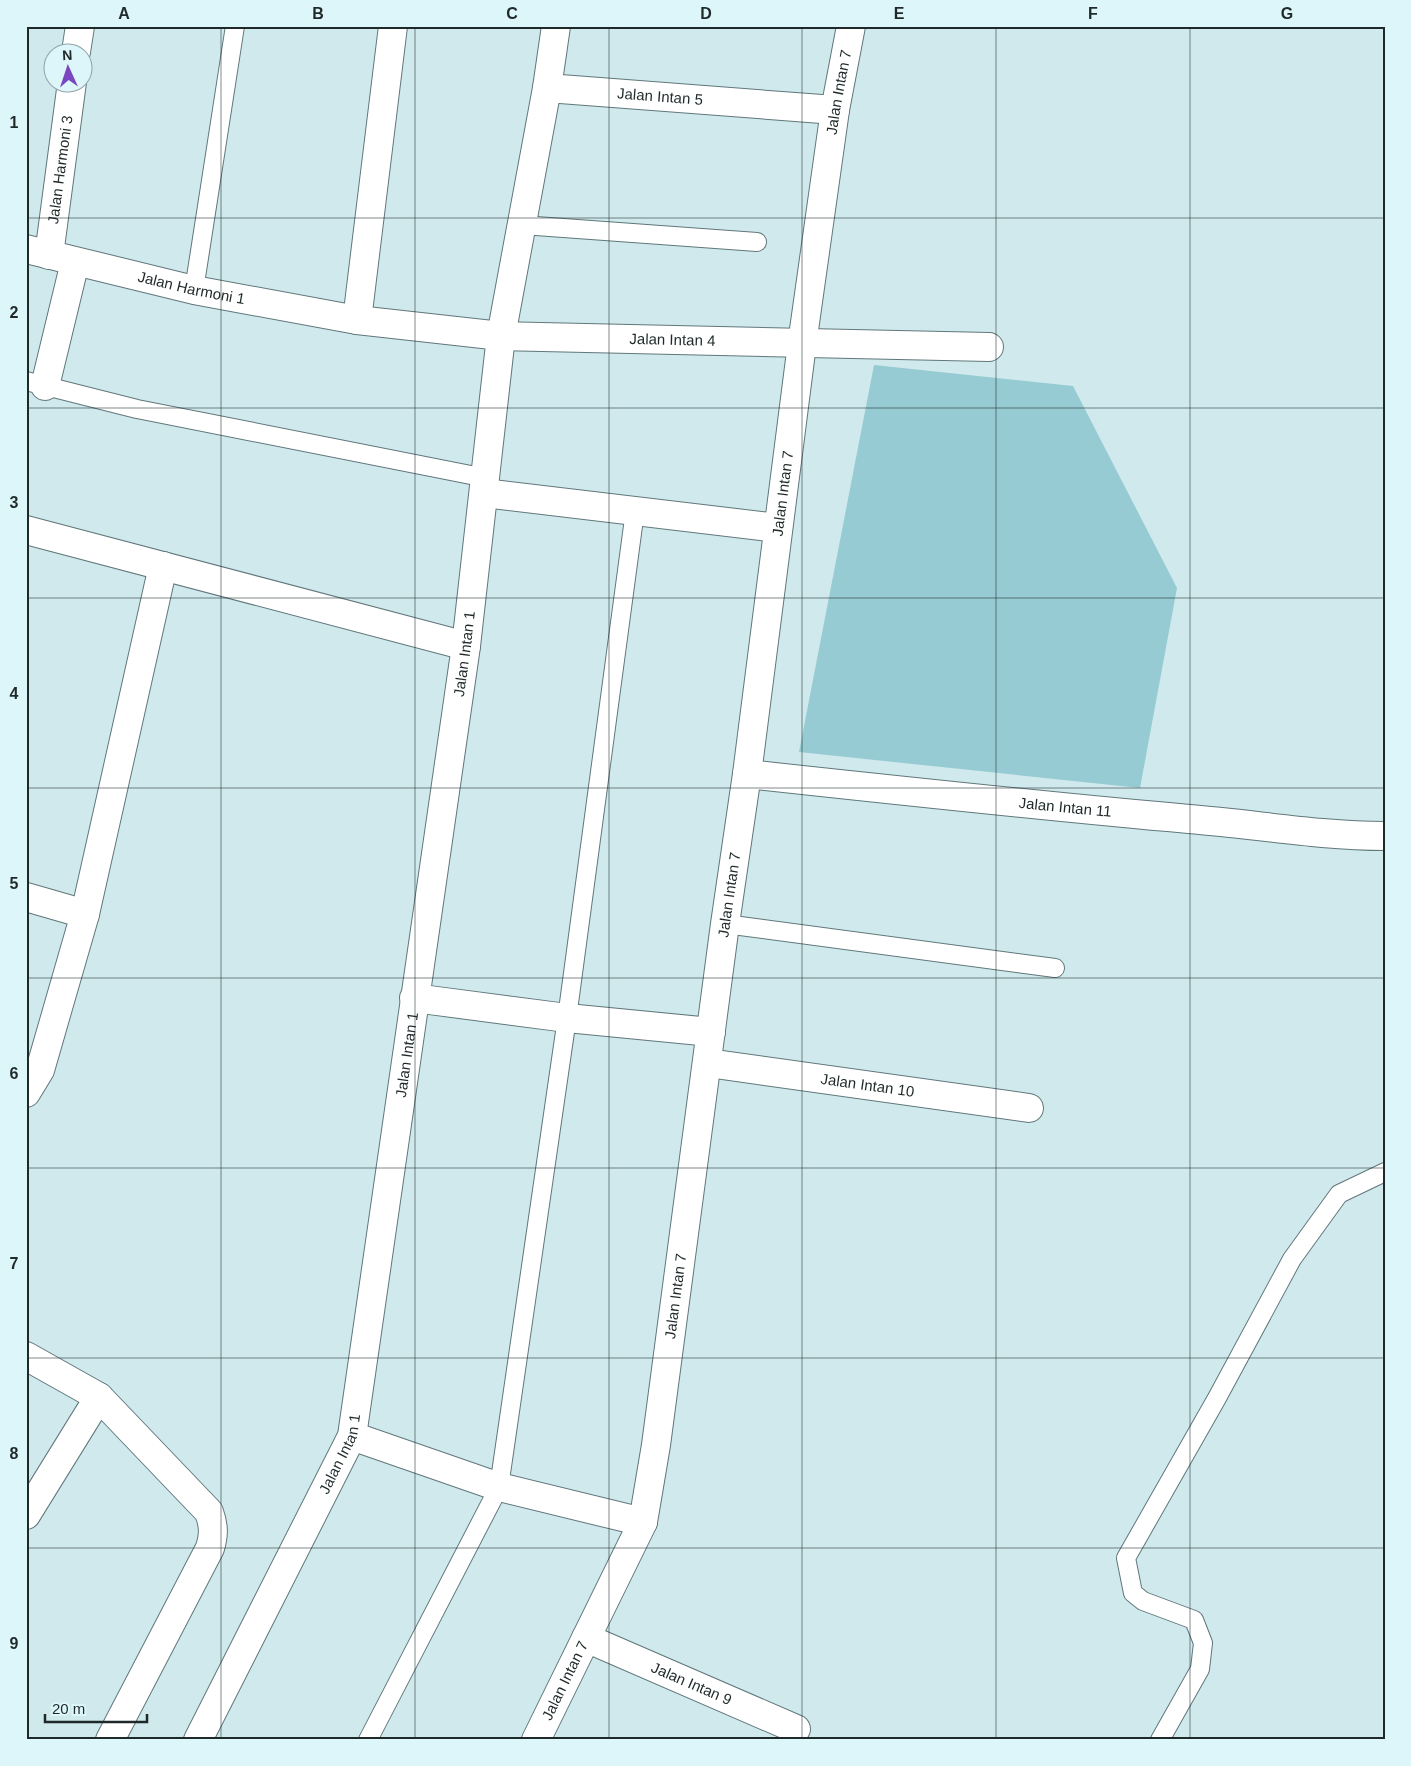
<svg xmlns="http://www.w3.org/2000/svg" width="1411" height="1766" viewBox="0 0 1411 1766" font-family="Helvetica,sans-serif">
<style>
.green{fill:#96cbd3}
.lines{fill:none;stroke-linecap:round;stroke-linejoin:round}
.lane-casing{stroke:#60777b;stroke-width:20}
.street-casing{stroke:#60777b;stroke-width:30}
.lane{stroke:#fff;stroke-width:18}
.street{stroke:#fff;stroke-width:28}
.grid{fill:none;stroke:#1f292a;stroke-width:1;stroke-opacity:0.55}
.labels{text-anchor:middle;stroke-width:4;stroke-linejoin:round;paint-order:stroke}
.street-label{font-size:15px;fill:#1f292a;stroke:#ddf6fa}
.neatline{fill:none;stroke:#1f292a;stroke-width:2}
.grid-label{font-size:16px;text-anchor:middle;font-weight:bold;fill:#1f292a}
</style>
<rect width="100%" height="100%" fill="#d0e9ed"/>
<polygon class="green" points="874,365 1073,386 1177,588 1140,788 799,752"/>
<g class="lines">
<g class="lane-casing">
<g id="lane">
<polyline points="522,225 757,242"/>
<polyline points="194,290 235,26"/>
<polyline points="26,381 137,409 486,478"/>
<polyline points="725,924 1055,968"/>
<polyline points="368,1740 499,1487 567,1018 635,511"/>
<polyline points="1160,1740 1200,1669 1203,1643 1194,1620 1143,1601 1133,1593 1126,1558 1217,1398 1292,1259 1339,1194 1385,1172"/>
</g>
</g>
<g class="street-casing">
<g id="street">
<path id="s1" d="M556,26L547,88L835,110"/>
<polyline points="76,52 80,26"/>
<path id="s2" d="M26,249L194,290L357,320L501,336L989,347"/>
<path id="s3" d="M49,255L72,82"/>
<polyline points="357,320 393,26"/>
<polyline points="45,386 75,262"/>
<polyline points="484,493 778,528"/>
<polyline points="26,530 466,646"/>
<path id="s4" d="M747,774C894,790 1041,806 1189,819C1254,824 1319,836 1385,836"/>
<polyline points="26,897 85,914"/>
<polyline points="414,998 567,1018 711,1032"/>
<path id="s5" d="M708,1063L1029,1108"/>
<polyline points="26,1093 40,1070 85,914 163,566"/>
<polyline points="26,1356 99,1397 26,1515"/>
<path d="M99,1397L209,1512C214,1526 214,1535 210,1548L110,1740"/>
<polyline points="352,1436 499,1487 643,1522"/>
<path id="s6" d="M586,1638L796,1729"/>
<path id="s7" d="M198,1740L352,1436L466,646L501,336L547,88"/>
<path id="s8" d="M536,1740L643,1522L656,1445L725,924L747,774L802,344L835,110L851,26"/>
</g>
</g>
<use href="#lane" class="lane"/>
<use href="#street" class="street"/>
</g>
<path class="grid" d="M221,26V1740M415,26V1740M609,26V1740M802,26V1740M996,26V1740M1190,26V1740M26,218H1385M26,408H1385M26,598H1385M26,788H1385M26,978H1385M26,1168H1385M26,1358H1385M26,1548H1385"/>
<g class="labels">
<g class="street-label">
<text dy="5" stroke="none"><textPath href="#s8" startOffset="1686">Jalan Intan 7</textPath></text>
<text dy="5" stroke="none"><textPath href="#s1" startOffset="176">Jalan Intan 5</textPath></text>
<text dy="5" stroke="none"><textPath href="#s3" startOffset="86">Jalan Harmoni 3</textPath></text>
<text dy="5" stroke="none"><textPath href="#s2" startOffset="170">Jalan Harmoni 1</textPath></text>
<text dy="5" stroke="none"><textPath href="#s2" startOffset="655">Jalan Intan 4</textPath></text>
<text dy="5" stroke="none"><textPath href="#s8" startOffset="1281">Jalan Intan 7</textPath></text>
<text dy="5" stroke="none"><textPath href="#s7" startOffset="1131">Jalan Intan 1</textPath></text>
<text dy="5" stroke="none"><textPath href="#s4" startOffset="320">Jalan Intan 11</textPath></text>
<text dy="5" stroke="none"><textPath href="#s8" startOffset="876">Jalan Intan 7</textPath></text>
<text dy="5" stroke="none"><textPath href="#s7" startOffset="726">Jalan Intan 1</textPath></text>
<text dy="5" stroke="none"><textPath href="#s5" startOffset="161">Jalan Intan 10</textPath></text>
<text dy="5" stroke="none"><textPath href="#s8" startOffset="471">Jalan Intan 7</textPath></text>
<text dy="5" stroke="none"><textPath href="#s7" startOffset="320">Jalan Intan 1</textPath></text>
<text dy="5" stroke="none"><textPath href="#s8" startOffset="66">Jalan Intan 7</textPath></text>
<text dy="5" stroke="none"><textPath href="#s6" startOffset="115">Jalan Intan 9</textPath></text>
</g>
</g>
<rect width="1411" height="1766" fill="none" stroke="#ddf6fa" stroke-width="55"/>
<g transform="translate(68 68) rotate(357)"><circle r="24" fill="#ddf6fa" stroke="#91a4a7"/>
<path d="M0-4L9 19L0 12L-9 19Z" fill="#7a47be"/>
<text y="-8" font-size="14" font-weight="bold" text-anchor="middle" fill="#1f292a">N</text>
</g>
<path d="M45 1714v8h102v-8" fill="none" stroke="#1f292a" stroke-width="2.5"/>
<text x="52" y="1714" font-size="15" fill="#1f292a" stroke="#ddf6fa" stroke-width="4" paint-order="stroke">20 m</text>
<rect x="28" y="28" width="1356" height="1710" class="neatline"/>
<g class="grid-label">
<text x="124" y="19">A</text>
<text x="318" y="19">B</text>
<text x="512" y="19">C</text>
<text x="706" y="19">D</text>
<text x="899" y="19">E</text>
<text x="1093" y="19">F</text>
<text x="1287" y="19">G</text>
<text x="14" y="128">1</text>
<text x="14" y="318">2</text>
<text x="14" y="508">3</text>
<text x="14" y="699">4</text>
<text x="14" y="889">5</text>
<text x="14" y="1079">6</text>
<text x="14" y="1269">7</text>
<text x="14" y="1459">8</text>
<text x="14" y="1649">9</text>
</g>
</svg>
